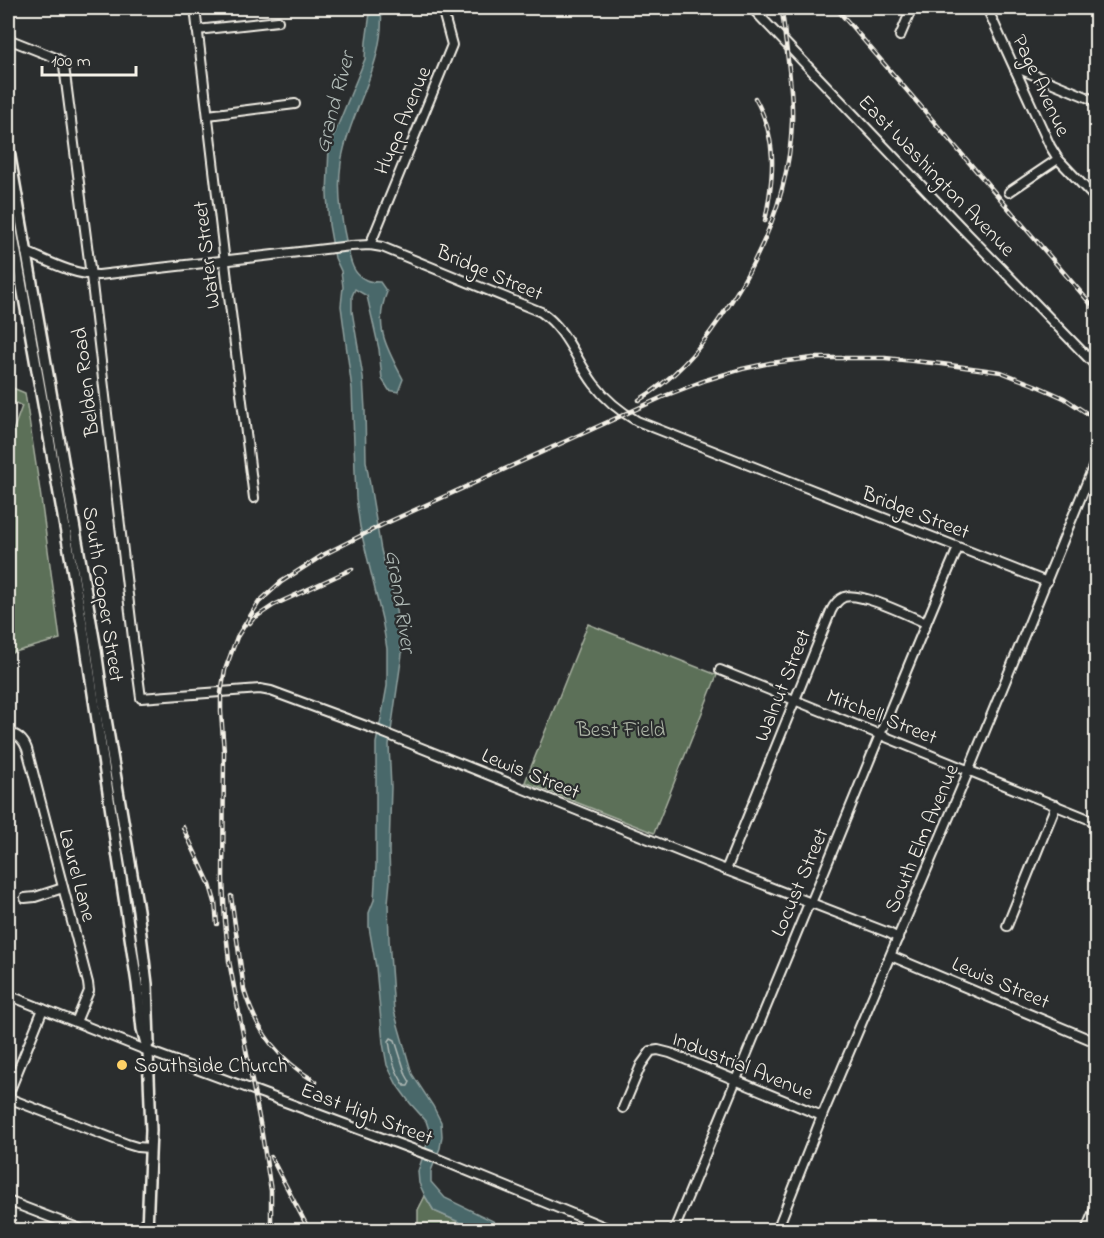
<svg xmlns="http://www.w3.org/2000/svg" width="1104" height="1238" viewBox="0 0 1104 1238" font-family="'Indie Flower',sans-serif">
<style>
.green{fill:#5b6f59;stroke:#a8b0a0;stroke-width:1.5}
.water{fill:#4a686b;stroke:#8e9f9d;stroke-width:1.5}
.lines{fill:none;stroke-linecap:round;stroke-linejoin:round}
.shore{stroke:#b0bab6;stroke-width:1.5}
.minor-casing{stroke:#f4f1e8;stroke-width:12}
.major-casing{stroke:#f4f1e8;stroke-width:14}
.minor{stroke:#2a2d2e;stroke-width:8}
.major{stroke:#2a2d2e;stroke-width:9}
.rail-casing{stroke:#f4f1e8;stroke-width:4.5}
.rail{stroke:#2a2d2e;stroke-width:2;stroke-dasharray:7;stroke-linecap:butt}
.poi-dot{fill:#ffd166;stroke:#2a2d2e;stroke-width:2}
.labels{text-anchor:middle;stroke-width:4.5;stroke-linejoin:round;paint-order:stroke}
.street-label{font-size:21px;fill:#f4f1e8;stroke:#2a2d2e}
.park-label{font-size:21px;fill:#afb6a8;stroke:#2a2d2e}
.poi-label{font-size:21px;fill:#f4f1e8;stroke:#2a2d2e;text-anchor:start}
.water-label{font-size:22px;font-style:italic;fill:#b0bab6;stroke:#2a2d2e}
</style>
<rect width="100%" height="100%" fill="#2a2d2e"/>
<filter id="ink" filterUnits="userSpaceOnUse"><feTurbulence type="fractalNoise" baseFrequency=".0167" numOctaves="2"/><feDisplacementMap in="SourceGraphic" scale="12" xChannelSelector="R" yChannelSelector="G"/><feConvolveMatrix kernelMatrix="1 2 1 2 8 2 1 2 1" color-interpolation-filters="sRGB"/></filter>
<g filter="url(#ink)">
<g class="green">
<polygon points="8,386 25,393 40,491 60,639 8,654 8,445 22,406 8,399"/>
<polygon points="588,624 717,675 654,833 525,782"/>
<polygon points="425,1196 434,1211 477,1230 418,1230 418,1210"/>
</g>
<path class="water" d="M369,8H381C386,65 350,109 341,163C337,190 341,219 347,245C350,259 352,274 366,280C370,282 376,282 380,282L387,292C373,326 387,349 403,379L398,392L389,390L382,379L379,349L367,296L355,289L352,296V311L363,377L365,410L366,461L381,550L395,603L402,654L389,745L391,787L389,851L390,881L388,903L389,939L394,1011L412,1074L433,1106L441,1122L442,1136L440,1148L431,1171V1182L445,1198L493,1221L502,1230H477L434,1211L425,1196L419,1183L418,1171L427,1144L429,1130L426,1121L410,1103L397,1085L387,1065L383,1043L376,967L369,927V913L374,900L376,865V743L382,714L387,686V649L382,619L360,527L356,498L352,389L341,306L343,287L341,271L335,258L329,225L327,194L329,147L365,59L366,42L370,13Z"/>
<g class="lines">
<path class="shore" d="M391,1038L395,1040L406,1075L410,1082L408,1086H405C394,1070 392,1060 389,1041Z"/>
<g class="minor-casing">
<g id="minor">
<path d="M195,8C214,171 233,335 254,498"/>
<polyline points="752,8 959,225 1096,366"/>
<polyline points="987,8 1050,146 1058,159 1096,199"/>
<polyline points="197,30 278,21"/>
<polyline points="900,36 912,8"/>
<polyline points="8,39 56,58 63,63 64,66 92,284 133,638 141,698 260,689 271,691 374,729 726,870 889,933 898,938"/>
<polyline points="1015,70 1022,70 1096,101"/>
<polyline points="208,115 295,104"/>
<polyline points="1009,192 1058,159"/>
<polyline points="370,245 452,45 442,8"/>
<path d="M26,252C50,262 73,275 99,275L351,246L370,245L382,247L541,312C567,330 576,360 594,384C606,400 621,412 637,421L1047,582"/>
<polyline points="720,670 1096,822"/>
<path d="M8,733C17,734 24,740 27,749L88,983L89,991L76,1022"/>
<path d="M726,870L831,611C834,605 837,600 844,597C862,592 907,615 926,623"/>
<polyline points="25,898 35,897 63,888"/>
<polyline points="1007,926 1056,805"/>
<polyline points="891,956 1096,1042"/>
<polyline points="8,995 148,1051 431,1156 612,1230"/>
<polyline points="8,1095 43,1009"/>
<polyline points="8,1098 127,1144 137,1147 150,1148"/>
<polyline points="623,1108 641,1065 651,1051 658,1050 670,1053 822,1116"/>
<polyline points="8,1201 83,1230"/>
<path d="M674,1230L807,908L811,903C860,785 907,666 958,548"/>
<polyline points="777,1230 822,1116 966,777 1096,460"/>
<polyline points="1086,1230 1096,1206"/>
</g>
</g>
<g class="major-casing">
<g id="major">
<polyline points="8,145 96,650 104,707 138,910 147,984 149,1043"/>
<polyline points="8,208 84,634 137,983 142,1029 148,1051 151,1130 147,1230"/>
</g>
</g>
<use href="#minor" class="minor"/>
<use href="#major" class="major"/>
<g class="rail-casing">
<g id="rail">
<polyline points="836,8 1096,310"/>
<path d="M755,98C778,139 774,176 765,221"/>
<path d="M639,400C674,379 697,352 719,320C760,261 790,193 792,121C793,95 789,70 786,44C784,32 784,19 781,8"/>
<polyline points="250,623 253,619 274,605 352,569"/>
<polyline points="183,827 210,885 215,902 217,924"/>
<path d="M231,896L244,990C257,1032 278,1059 316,1082"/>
<polyline points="271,1157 309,1230"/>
<polyline points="271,1230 271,1191 261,1128 229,961 225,921 223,880 224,752 221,712 221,693 225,670 237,637 259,602 281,582 323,555 382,525 667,395 706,380 742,369 770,363 813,358 885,358 942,364 1001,372 1037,386 1064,398 1091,416 1096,421"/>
</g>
</g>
<use href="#rail" class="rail"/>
</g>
</g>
<circle class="poi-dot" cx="122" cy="1065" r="6"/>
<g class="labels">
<g class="street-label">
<text transform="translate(1042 85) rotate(65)" y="7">Page Avenue</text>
<text transform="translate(402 120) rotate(-67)" y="7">Hupp Avenue</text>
<text transform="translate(937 175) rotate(46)" y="7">East Washington Avenue</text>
<text transform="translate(206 255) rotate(-97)" y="7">Water Street</text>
<text transform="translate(490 272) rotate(23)" y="7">Bridge Street</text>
<text transform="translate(85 382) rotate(-97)" y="7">Belden Road</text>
<text transform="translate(916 512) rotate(21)" y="7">Bridge Street</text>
<text transform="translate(104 594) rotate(81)" y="7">South Cooper Street</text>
<text transform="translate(782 685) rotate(-68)" y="7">Walnut Street</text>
<text transform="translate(882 716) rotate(22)" y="7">Mitchell Street</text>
<text transform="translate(531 773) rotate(22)" y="7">Lewis Street</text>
<text transform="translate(921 838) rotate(-67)" y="7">South Elm Avenue</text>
<text transform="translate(78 875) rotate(75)" y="7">Laurel Lane</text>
<text transform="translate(799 882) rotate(-67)" y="7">Locust Street</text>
<text transform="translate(1001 982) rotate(23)" y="7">Lewis Street</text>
<text transform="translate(743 1065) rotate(22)" y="7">Industrial Avenue</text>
<text transform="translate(367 1113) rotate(21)" y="7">East High Street</text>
</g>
<g class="park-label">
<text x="621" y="736">Best Field</text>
</g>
<g class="poi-label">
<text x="134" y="1072">Southside Church</text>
</g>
<g class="water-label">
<text transform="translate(333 102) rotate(-75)" y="8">Grand River</text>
<text transform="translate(402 601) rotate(81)" y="8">Grand River</text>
</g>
</g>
<rect width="1104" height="1238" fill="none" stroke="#2a2d2e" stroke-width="30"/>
<rect x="15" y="15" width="1074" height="1208" fill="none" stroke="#f4f1e8" stroke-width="2" filter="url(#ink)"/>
<path d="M42 66v9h94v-9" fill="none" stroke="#f4f1e8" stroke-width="3"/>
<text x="51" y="66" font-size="18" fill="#f4f1e8" stroke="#2a2d2e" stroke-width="4.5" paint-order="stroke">100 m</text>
</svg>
